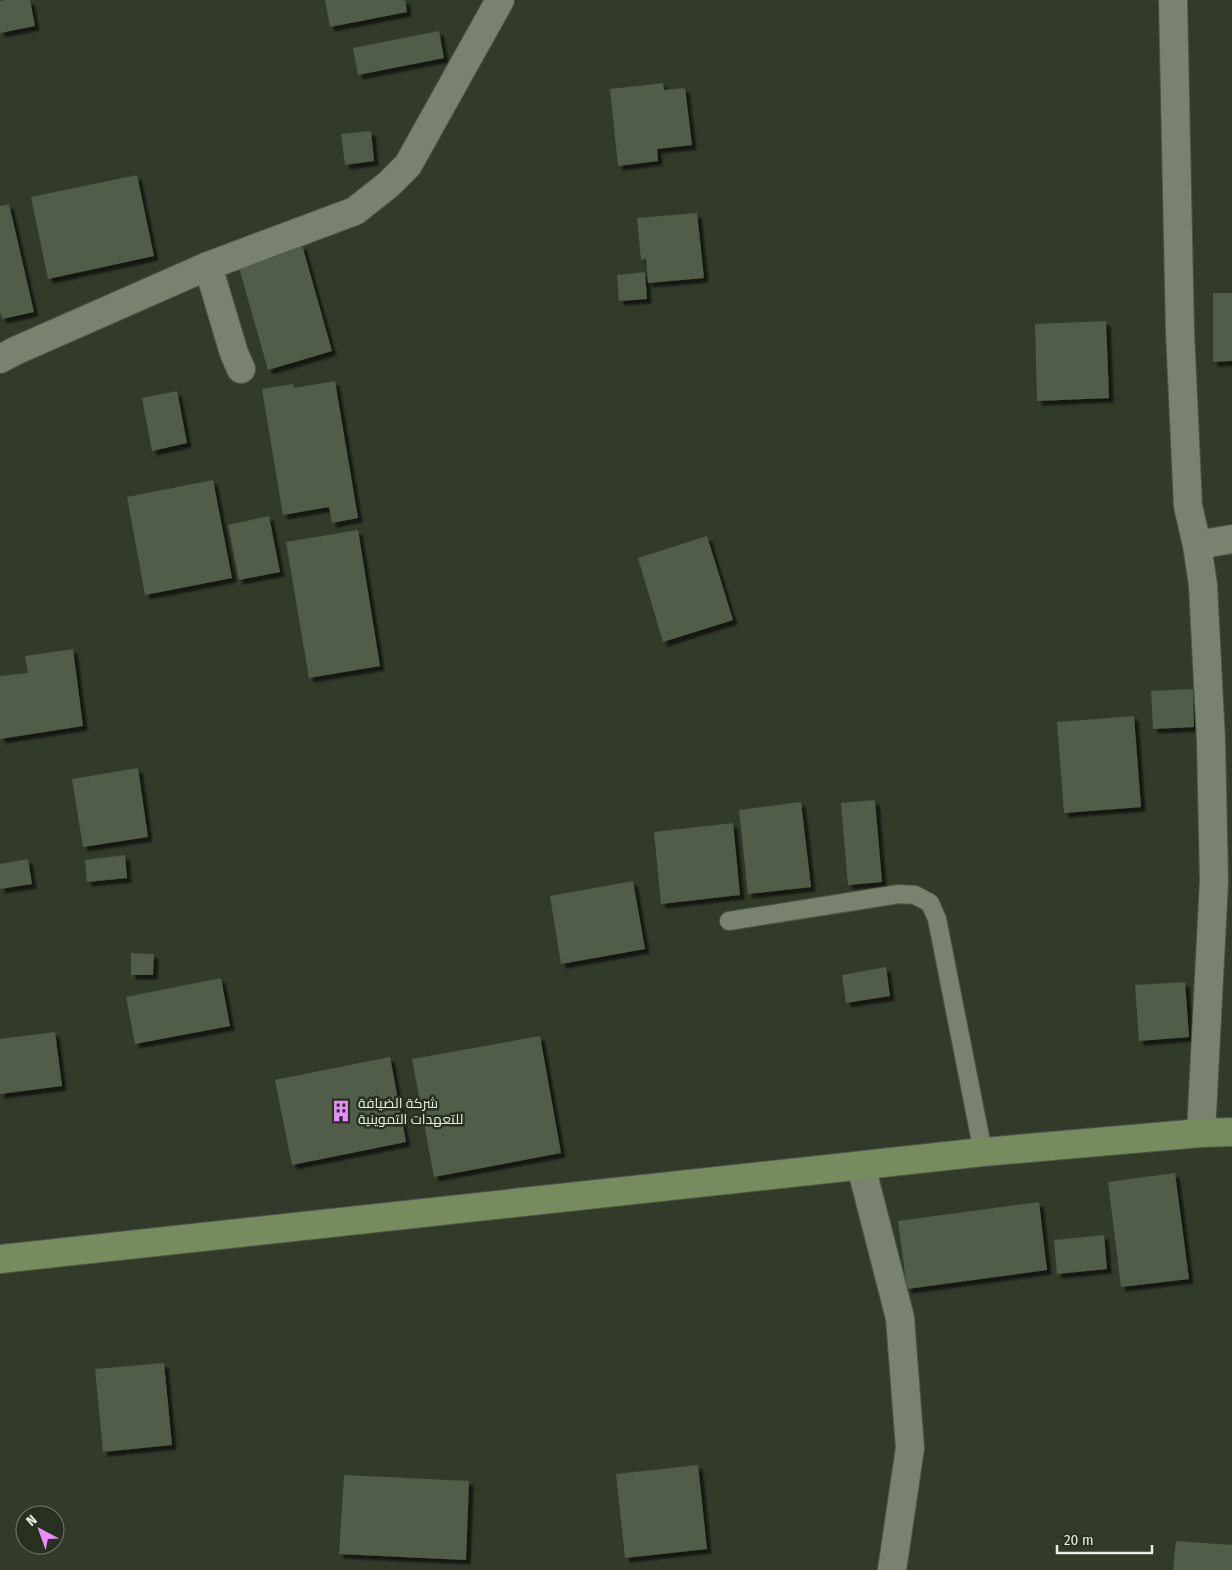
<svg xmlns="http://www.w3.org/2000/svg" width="1232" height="1570" viewBox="0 0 1232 1570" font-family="'Fira Sans Condensed',Cairo,sans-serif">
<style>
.building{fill:#515b48;filter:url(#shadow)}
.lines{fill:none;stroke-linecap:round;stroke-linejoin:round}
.lane-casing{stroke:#4f5748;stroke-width:20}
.street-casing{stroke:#4f5748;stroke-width:30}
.secondary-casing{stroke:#4f5748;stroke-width:30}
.lane{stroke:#78826e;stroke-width:18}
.street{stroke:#78826e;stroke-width:28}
.secondary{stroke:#778b5f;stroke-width:28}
.labels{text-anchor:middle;stroke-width:5;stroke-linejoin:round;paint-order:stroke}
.poi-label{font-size:14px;fill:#e7ede2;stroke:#283120;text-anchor:start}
</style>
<defs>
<filter id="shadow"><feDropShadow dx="4.5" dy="4.5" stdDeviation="1" flood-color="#0009"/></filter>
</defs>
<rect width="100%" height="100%" fill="#323b2a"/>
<g class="building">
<polygon points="4,0 30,0 35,26 0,33 0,1"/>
<polygon points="325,0 405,0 407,12 330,27"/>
<polygon points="439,31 444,58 358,75 353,48"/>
<polygon points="663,83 664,90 685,88 692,145 657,149 658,161 618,166 610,89"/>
<polygon points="371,131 374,161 345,165 341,134"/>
<polygon points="137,175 154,256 48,279 31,197"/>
<polygon points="9,204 34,312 2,319 0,312 0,206"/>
<polygon points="697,213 704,278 648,283 646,259 641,260 637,218"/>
<polygon points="302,245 332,351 268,370 238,264"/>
<polygon points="645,272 647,299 619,301 617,275"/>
<polygon points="1213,293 1232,293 1232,361 1213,362"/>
<polygon points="1106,321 1109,398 1037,401 1035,324"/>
<polygon points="335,381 358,518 332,523 329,507 283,515 262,389 293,384 294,388"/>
<polygon points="177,391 187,443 152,451 142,398"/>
<polygon points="213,480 232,578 145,595 127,497"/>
<polygon points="269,516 280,572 239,580 228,525"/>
<polygon points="358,530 380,666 309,678 286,542"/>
<polygon points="707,536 733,620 663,642 638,558"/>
<polygon points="73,649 83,726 0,739 0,676 28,673 25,656"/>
<polygon points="1193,689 1194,727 1153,729 1151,691"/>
<polygon points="1134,716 1141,807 1064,813 1057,722"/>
<polygon points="138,768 148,837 83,847 72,779"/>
<polygon points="875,800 882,882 848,885 841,803"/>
<polygon points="801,802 811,887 748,894 739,810"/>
<polygon points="733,823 740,895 661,904 654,832"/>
<polygon points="125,855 127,878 87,882 85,860"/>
<polygon points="28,859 32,884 0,889 0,864"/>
<polygon points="633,881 645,949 561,964 550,896"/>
<polygon points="131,953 154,954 153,975 131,975"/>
<polygon points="886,967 890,996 846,1003 842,975"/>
<polygon points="221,978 230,1026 135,1044 126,997"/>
<polygon points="1185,982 1189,1037 1139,1041 1135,985"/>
<polygon points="55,1032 62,1086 0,1094 0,1039"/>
<polygon points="540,1036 561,1153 434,1177 412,1059"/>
<polygon points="390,1057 406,1142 292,1165 275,1080"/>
<polygon points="1175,1173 1189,1279 1121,1287 1108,1182"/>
<polygon points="1039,1202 1047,1270 907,1289 898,1221"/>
<polygon points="1104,1235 1107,1269 1057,1274 1054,1240"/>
<polygon points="164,1363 172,1445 103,1452 95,1369"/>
<polygon points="698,1465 707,1549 625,1558 616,1474"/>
<polygon points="344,1475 469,1481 466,1560 339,1554"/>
<polygon points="1176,1541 1232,1545 1232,1570 1173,1570"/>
</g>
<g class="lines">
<g class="lane-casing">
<polyline id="lane" points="729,921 899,894 915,895 930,903 937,919 983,1152"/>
</g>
<g class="street-casing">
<g id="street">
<polyline points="1173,0 1180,332 1188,506 1197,545 1203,585 1211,741 1214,881 1201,1133"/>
<polyline points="208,266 234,353 241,369"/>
<polyline points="0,359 15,351 208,266 355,211 389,184 408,165 500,0"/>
<polyline points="1197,545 1232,539"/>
<polyline points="861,1166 900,1318 910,1448 892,1570"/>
</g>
</g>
<g class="secondary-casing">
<polyline id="secondary" points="0,1259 983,1152 1201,1133 1232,1132"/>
</g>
<use href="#lane" class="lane"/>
<use href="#street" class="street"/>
<use href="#secondary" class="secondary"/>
</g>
<defs>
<g id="building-bare" transform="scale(1.725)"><path d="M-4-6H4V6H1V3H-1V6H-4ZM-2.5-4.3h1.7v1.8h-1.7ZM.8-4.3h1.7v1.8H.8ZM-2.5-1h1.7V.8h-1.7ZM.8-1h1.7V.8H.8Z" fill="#eb8dfc" stroke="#283120" stroke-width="2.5" paint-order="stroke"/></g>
</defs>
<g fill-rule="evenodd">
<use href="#building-bare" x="341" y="1111"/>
</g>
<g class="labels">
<g class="poi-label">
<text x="358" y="1108">شركة الضيافة<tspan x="358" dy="16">للتعهدات التموينية</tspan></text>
</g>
</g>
<g transform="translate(40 1530) rotate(319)"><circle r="24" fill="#283120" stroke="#747c6e"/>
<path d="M0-4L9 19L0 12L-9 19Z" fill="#eb8dfc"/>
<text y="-8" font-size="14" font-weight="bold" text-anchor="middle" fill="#e7ede2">N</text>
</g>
<path d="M1057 1545v8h95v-8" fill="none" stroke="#e7ede2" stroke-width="2.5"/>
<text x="1064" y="1545" font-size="15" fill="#e7ede2" stroke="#283120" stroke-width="4" paint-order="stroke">20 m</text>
</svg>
